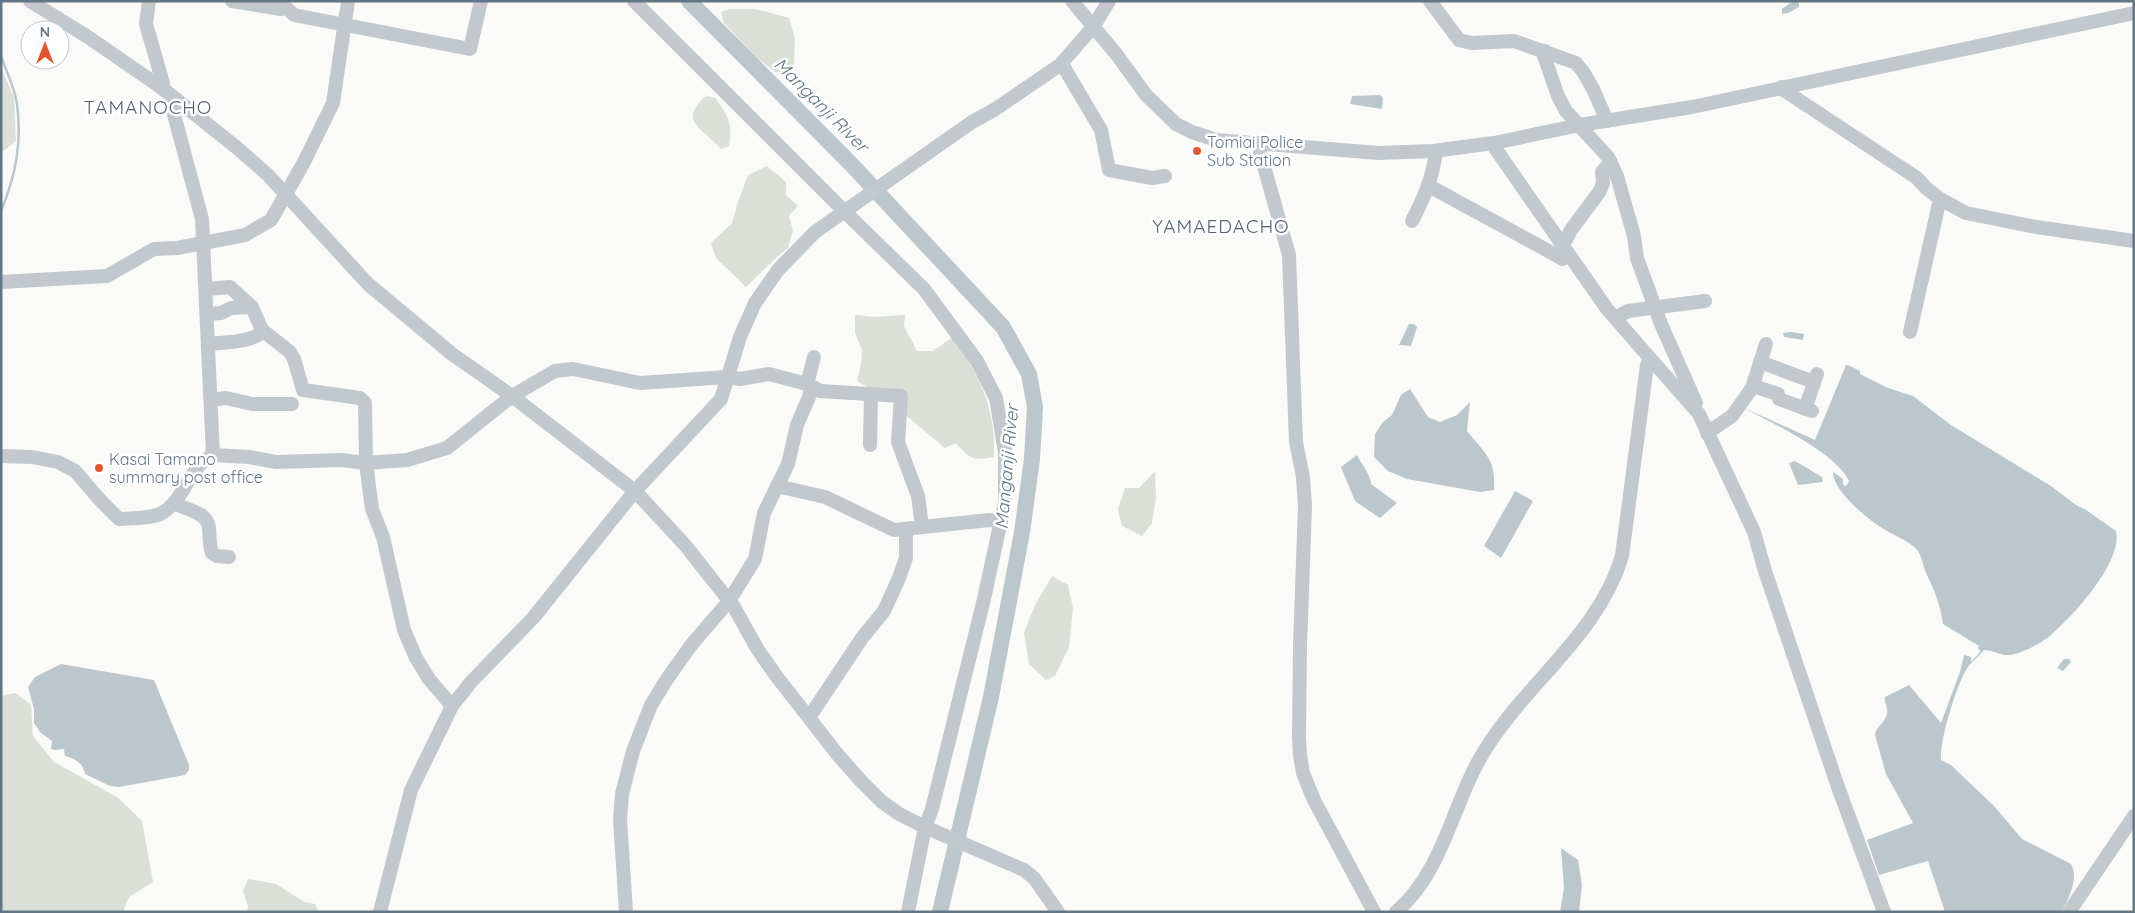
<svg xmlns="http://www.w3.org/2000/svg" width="2135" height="913" viewBox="0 0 2135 913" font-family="Quicksand,sans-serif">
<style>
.green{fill:#dadfd7}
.water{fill:#bbc7cb}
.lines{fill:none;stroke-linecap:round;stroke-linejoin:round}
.stream{stroke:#bbc7cb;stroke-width:2.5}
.river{stroke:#bbc7cb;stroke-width:16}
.minor{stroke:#c3c8cc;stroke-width:14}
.poi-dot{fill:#e4572e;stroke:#fff;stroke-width:2}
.labels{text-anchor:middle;stroke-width:5;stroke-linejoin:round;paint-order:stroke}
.poi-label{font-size:16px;fill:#657683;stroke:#fff;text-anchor:start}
.water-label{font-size:18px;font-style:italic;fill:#60757c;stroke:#fff}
.quarter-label{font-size:19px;letter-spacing:1px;fill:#57646e;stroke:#fff}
</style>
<rect width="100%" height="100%" fill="#fafaf8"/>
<g class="green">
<polygon points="730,9 755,9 789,18 795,38 794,64 785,73 775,72 756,57 724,23 721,12"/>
<polygon points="1,67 14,98 16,141 1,153"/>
<path d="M706,96L715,98C728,115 733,124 729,146L721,149C705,129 676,122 706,96Z"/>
<polygon points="767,166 786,182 786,195 798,206 789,216 793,231 788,248 777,257 746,287 716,258 711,243 732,223 738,202 748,175"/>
<path d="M855,315L874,317L905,315L904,326L917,351H933L953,337C980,378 996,407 994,457C974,461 969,459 956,443L945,448L902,412L905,392L874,391L857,381L861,364L862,350L855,333Z"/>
<polygon points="1155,471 1156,498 1152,523 1142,536 1122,526 1118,509 1125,488 1139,488"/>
<polygon points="1052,576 1068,585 1073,608 1069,647 1055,676 1046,680 1029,664 1024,633 1034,607"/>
<polygon points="15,693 31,705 33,736 54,762 117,797 142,821 153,882 129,897 123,912 1,912 1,696"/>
<polygon points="248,879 276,884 304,902 315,904 318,912 247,912 248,907 243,891"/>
</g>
<g class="water">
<polygon points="1793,1 1799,2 1799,7 1788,13 1782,14 1782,9"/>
<polygon points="1380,95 1383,98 1382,109 1350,104 1352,96"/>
<polygon points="1409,324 1414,324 1417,327 1411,346 1399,345"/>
<polygon points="1791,332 1804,334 1803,340 1784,337 1783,333"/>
<path d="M1846,365H1848L1860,371V374L1888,388L1913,396L1951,425L2051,486L2076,505L2086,510L2116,531C2123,562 2073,616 2051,635C2042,643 2023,653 2010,655C2002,656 1992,650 1984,650C1979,657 1972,661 1968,667C1957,682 1939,742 1941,760L1951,765L1994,806L2022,839L2071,864C2079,878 2069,899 2061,912H1945L1928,861L1879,875L1867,840L1913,823L1886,774L1875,735C1876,727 1883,724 1886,717C1890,710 1884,704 1885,697L1909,685L1941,723L1960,672L1964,655L1971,657V662L1981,651L1978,649L1979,646L1943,624C1940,603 1935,592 1926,573C1923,566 1922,557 1918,551C1909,540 1890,534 1879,526C1865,517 1832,489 1833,472L1843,479V485L1846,486L1849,481C1836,453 1772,423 1744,408L1815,440Z"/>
<path d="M1410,389L1428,417L1440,422L1457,415L1470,402L1467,431C1485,454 1496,458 1494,490L1480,492L1407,479L1388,471L1374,457L1375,434L1383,422L1392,415L1401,395Z"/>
<path d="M1357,455C1361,464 1371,475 1371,484L1397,503L1380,518L1355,501L1341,467Z"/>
<polygon points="1795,461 1822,477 1823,482 1798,485 1789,463"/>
<polygon points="1515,491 1533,501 1501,558 1484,546"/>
<polygon points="2064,659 2069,659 2071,662 2063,671 2057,668"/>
<path d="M61,664L154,680L189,765V770L185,775L119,787L110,786L85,774C83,763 76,759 65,756L64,749L53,750L51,748L52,741L40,732L34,723V709L28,687L35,677Z"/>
<polygon points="1561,848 1578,860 1582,885 1579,912 1560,912 1564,888"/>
</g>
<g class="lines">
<path class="stream" d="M1,56C6,71 15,88 17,104C22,142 16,175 1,211"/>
<polyline class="river" points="689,1 851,164 1003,327 1029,374 1035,407 1032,459 1022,532 991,697 940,912"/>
<g class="minor">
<polyline points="30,1 88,37 162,88 236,147 268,175 368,284 452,354 512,396 635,491 685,545 734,607 758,650 777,677 838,755 861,781 881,801 899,814 925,827 1024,870 1034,878 1058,912"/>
<polyline points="149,1 146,24 163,83 162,88"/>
<polyline points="232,1 281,9 284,7"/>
<polyline points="279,1 294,15 470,49 481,1"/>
<polyline points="634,1 845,212 924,289 977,361 996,398 1005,452 1005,502 984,599 932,809 925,827 908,912"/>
<polyline points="1072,1 1117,55 1146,95 1176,124 1192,132 1216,140 1379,153 1433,151 1494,143 1580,125 1692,107 2134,13"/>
<polyline points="1430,1 1459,40 1471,43 1514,41 1576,63 1584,73 1594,91 1607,121"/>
<polyline points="1545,51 1544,56 1558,96 1566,111 1608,157 1617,176 1634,236 1637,258 1661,324 1696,403"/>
<polyline points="1062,64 1101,130 1109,170 1152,178 1165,176"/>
<polyline points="1782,87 1785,91 1917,178 1926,188 1940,199 1966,213 2036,227 2134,241"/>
<polyline points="177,100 172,107 202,219 213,455"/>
<polyline points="1260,143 1260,152 1289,255 1296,442 1303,477 1305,506 1300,646 1299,737 1300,755 1303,773 1314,800 1374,912"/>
<polyline points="1494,143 1495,148 1607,309 1699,414 1754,532 1765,571 1838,787 1884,912"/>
<polyline points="1429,186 1563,259 1567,254"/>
<path d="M1412,221C1424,198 1433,177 1436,151"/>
<polyline points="1562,247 1571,230 1600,191 1603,183 1602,172 1611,162"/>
<polyline points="1,282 107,276 154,249 177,248 245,235 271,220 303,164 333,103 348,1"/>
<polyline points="207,289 230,287 252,307 262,330 290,352 294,359 303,390 360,398 365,403 366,463 372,509 383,537 404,630 416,658 429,679 452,706"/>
<polyline points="208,314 221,313 231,308 252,307"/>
<polyline points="1615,318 1628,311 1705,301"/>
<polyline points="1910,332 1940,199"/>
<path d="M209,344C225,342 251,343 263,331"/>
<polyline points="1760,362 1814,382"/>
<polyline points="807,384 814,357"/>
<polyline points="1753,386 1778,394 1779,399 1812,411"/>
<polyline points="211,400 226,398 252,404 292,404"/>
<polyline points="1805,409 1817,374"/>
<polyline points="1707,433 1732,416 1752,388 1766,344"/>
<polyline points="870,445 871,395"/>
<path d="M1,456L32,457L58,462L75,471L100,500L119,519C132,518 151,519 162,513C185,500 189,466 213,455L249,457L276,462L342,460L366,463L407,460L447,448L512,396L555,371L573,369L640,383L727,377L740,379L769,374L807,384L820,391L901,396L898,442L918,496L922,526"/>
<polyline points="777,486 825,497 894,530 989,520 1001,521"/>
<path d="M174,503C186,510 208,512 209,528C210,537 209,545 212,553L217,556L229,557"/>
<polyline points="810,716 862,638 884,611 899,578 906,558 906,529"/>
<polyline points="380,912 411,790 452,706 471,682 533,618 635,491 721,399 740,337 755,303 778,270 815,232 972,122 994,110 1060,65 1093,27 1109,1"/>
<polyline points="626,912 620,819 622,794 633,751 651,705 667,679 692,644 729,601 755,559 764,513 788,464 797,425 809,397 811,386"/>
<path d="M1396,912C1445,870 1452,802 1485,750C1526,683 1599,634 1622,556L1647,365L1650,358"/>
<polyline points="2069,912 2134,816"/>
</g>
</g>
<g class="poi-dot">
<circle cx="1197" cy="151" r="5"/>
<circle cx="99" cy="468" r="5"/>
</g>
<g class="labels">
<g class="poi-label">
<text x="1207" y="148">Tomiai Police<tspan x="1207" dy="18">Sub Station</tspan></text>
<text x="109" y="465">Kasai Tamano<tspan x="109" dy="18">summary post office</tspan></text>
</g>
<g class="water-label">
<text transform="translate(821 105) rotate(45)" y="6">Manganji River</text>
<text transform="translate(1007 467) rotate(-85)" y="6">Manganji River</text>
</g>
<g class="quarter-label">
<text x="148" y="114">TAMANOCHO</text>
<text x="1221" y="233">YAMAEDACHO</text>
</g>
</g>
<rect width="2135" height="913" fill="none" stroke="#657683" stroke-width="5"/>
<g transform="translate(45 45)"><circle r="24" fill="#ffffff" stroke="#c1c8cd"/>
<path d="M0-4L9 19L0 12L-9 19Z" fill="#e4572e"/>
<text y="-8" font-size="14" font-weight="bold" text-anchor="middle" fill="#657683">N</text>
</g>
</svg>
